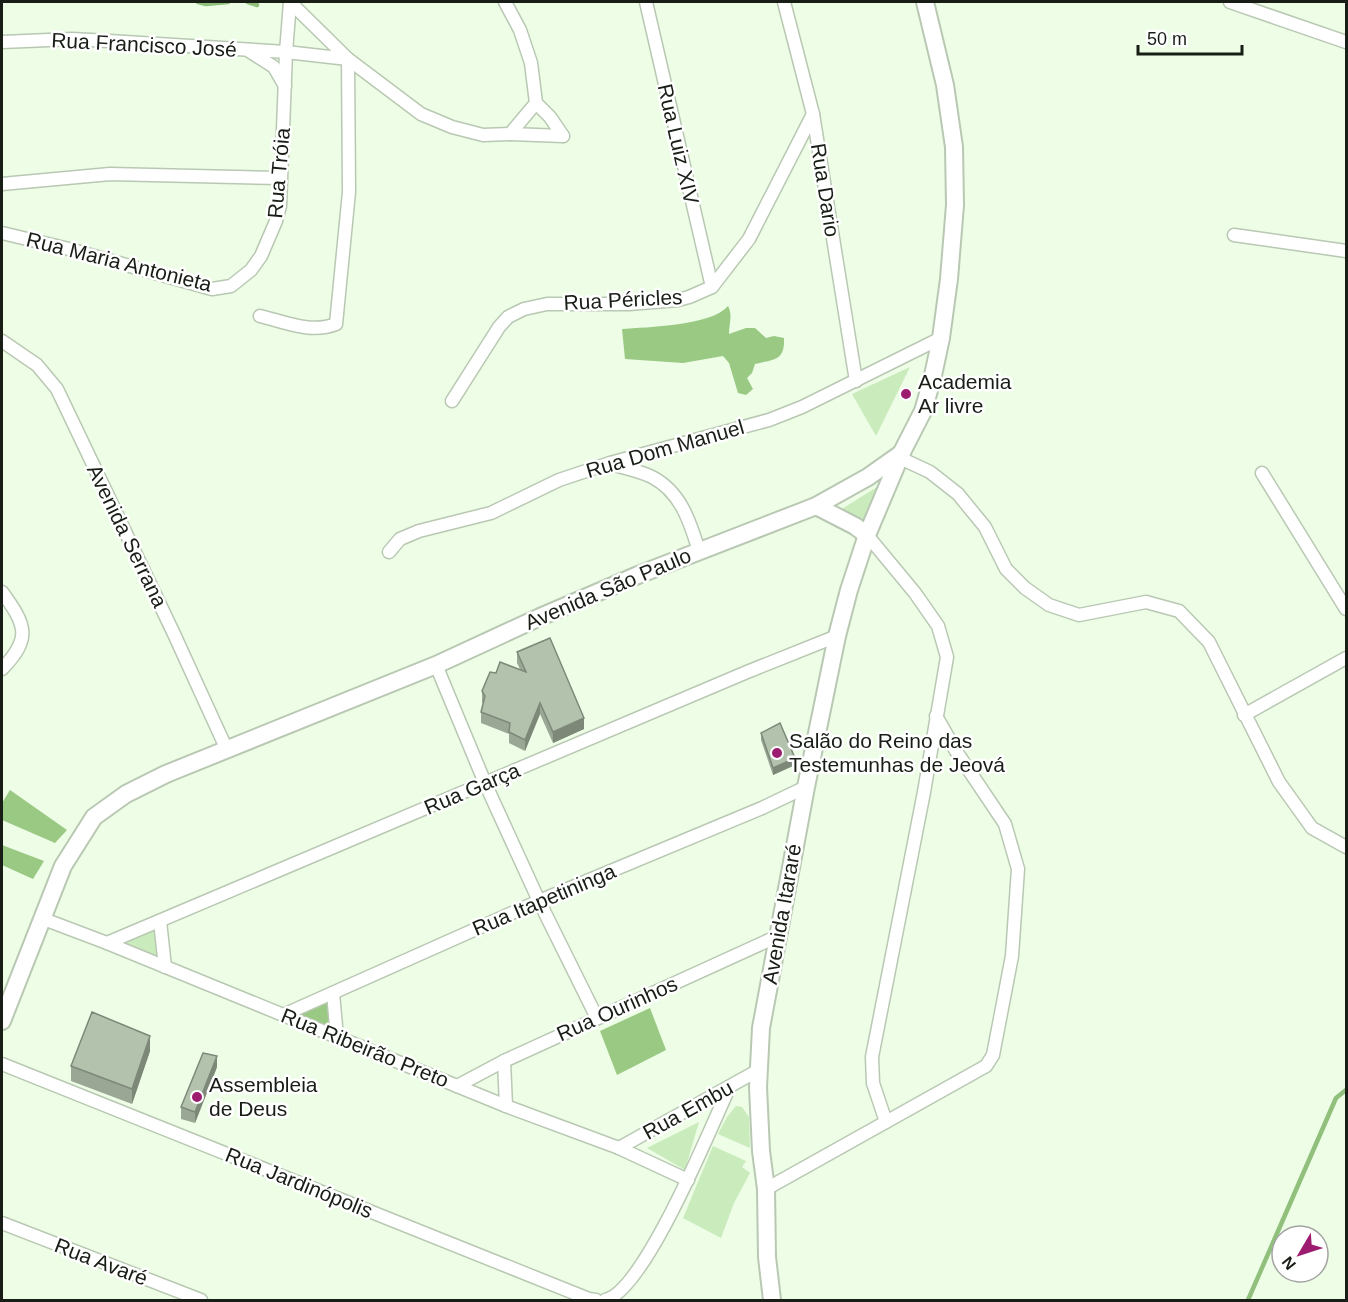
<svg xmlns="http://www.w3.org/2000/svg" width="1348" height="1302" viewBox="0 0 1348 1302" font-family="Helvetica,sans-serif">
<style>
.green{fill:#caebbc}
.forest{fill:#9ac984}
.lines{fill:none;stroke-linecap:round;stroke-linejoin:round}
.stream{stroke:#91c07c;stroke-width:4.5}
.minor-casing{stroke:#b9c8b3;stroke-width:15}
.secondary-casing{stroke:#b9c8b3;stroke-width:20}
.minor{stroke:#fff;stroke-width:12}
.secondary{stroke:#fff;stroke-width:16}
.wall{fill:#9aa795}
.shaded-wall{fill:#7d8879}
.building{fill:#b3c2ad;stroke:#7d8879;stroke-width:1.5}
.poi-dot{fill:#9c1c70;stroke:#fff;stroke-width:2}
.labels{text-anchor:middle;stroke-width:5;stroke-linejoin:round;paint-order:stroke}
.street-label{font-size:21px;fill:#181e16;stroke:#fff}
.poi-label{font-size:21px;fill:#181e16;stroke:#fff;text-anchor:start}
</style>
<rect width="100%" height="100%" fill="#edfde6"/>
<g class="green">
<polygon points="910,367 876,436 852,394"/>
<polygon points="877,487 867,525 837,512"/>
<polygon points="158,923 162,963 118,943"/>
<polygon points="736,1106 742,1107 749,1117 750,1148 718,1134 727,1117"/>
<polygon points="699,1122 685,1170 647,1148"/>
<polygon points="713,1146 746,1161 742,1167 750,1173 734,1203 721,1238 683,1218"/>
</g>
<g class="forest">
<path d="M728,306C733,316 729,323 729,334L746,328H755L766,338L774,336L784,338C785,362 773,359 755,364L752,373L747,378L753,389L746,395L738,393L729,363L723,356L683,363L625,359L622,329C647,327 711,326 728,306Z"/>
<polygon points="10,790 67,830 55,843 2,820 2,803"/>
<polygon points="2,845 44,861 33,879 2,865"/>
<polygon points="331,995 333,1033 292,1015"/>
<polygon points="650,1008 666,1050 617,1075 600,1031"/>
</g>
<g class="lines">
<g class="stream">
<polyline points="198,2 206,4 228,2"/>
<polyline points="248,2 257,5"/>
<polyline points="1248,1300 1336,1098 1346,1090"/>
</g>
<g class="minor-casing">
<g id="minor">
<polyline points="290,2 348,59 421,114 452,127 483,135 510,134 563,136"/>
<polyline points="505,2 520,30 531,63 536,103 510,134"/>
<polyline points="646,2 712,287"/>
<polyline points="784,2 813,114 856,381"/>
<polyline points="1230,2 1346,42"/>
<polyline points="2,42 72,39 109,41 286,52 348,59"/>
<polyline points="249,51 274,67 285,86"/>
<polyline points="536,103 550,117 563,136"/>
<polyline points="2,184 110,174 280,178"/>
<polyline points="2,233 69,249 212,289 231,286 251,270 261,256 276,221 280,206 286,52 290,2"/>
<polyline points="1234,235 1346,251"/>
<path d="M260,316C285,322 311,334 336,324L349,192L348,59"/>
<polyline points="2,341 37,365 57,389 174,634 227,750"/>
<polyline points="452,401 499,327 508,317 524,309 547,304 629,304 678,300 689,297 712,287 749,239 813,114"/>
<polyline points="900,458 930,472 958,494 985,527 1006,569 1025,588 1049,605 1079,615 1146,602 1179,611 1209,642 1279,782 1312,828 1346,847"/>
<path d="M611,464C624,468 640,471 652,477C681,492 690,522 699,551"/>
<polyline points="1262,473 1346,609"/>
<polyline points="867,535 915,593 938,626 947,657 924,792 872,1057 873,1083 886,1122"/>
<polyline points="389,552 400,539 419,531 491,513 559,480 610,463 769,420 802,407 941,338"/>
<path d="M2,592C26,625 32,638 2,669"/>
<polyline points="436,665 485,783 539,901 597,1018"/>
<polyline points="1244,715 1346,658"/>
<polyline points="41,918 107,943 506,1106 619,1148 688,1180"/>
<polyline points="160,921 165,967"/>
<polyline points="107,943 747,672 837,636"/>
<polyline points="333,993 337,1037"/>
<polyline points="283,1015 539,901 762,808 806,787"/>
<polyline points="504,1061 506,1106"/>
<polyline points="2,1064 589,1299 596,1300"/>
<polyline points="457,1086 504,1061 778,936"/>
<polyline points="619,1148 757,1071"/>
<polyline points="766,1189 986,1066 993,1055 1012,956 1018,869 1005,824 956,751 936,716"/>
<polyline points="2,1223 201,1300"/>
<path d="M605,1300C644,1292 711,1127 729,1088"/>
</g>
</g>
<g class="secondary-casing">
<g id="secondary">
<polyline points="816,506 855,526 867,535"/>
<polyline points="2,1021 63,866 94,817 126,794 166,774 436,665 540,617 638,575 816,506 868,477 902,453"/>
<polyline points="772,1300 767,1257 766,1189 761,1151 758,1087 761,1028 806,787 837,636 849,590 867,535 902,452 923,411 932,380 941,338 949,279 955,205 954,147 945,85 925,2"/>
</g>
</g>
<use href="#minor" class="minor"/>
<use href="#secondary" class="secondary"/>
</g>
<g class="wall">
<polygon points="517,652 584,729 553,743 540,714 525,751 509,743 509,734 481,723 481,712 483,704 482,702 482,691 496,673 520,669 517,663"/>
<polygon points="761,733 795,765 773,775 761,740"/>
<polygon points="150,1051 132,1104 71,1081 71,1066"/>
<polygon points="217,1067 195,1123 181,1119 181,1107"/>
</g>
<g class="shaded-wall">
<polygon points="540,703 540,714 525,751 525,740"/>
<polygon points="584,718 584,729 553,743 553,732"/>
<polygon points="795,758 795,765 773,775 773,768"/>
<polygon points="150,1036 150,1051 132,1104 132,1089"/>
<polygon points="217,1056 217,1067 195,1123 195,1112"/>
</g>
<g class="building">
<polygon points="550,638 584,718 553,732 540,703 525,740 509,732 510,723 481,712 485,696 482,691 490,672 496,673 500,662 526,672 517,652"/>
<polygon points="780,723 795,758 773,768 761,733"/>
<polygon points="92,1012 150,1036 132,1089 71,1066"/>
<polygon points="203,1053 217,1056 195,1112 181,1107"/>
</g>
<g class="poi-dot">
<circle cx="906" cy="394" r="6"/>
<circle cx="777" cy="753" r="6"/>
<circle cx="197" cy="1097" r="6"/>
</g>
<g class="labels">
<g class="street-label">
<text transform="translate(144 45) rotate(3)" y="7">Rua Francisco José</text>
<text transform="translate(678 144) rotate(77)" y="7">Rua Luiz XIV</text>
<text transform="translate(279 173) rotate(-85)" y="7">Rua Tróia</text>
<text transform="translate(825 190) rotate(81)" y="7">Rua Dario</text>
<text transform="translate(119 262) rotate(14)" y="7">Rua Maria Antonieta</text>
<text transform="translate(623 300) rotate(-3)" y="7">Rua Péricles</text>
<text transform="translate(665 449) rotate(-16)" y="7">Rua Dom Manuel</text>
<text transform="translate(127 536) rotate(64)" y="7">Avenida Serrana</text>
<text transform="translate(608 589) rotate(-23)" y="7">Avenida São Paulo</text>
<text transform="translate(472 789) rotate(-23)" y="7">Rua Garça</text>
<text transform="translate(544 900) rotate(-23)" y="7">Rua Itapetininga</text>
<text transform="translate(782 914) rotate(-80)" y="7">Avenida Itararé</text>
<text transform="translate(617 1009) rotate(-24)" y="7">Rua Ourinhos</text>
<text transform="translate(365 1048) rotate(22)" y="7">Rua Ribeirão Preto</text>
<text transform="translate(688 1110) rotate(-29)" y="7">Rua Embu</text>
<text transform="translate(299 1183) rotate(22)" y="7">Rua Jardinópolis</text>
<text transform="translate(101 1262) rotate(21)" y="7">Rua Avaré</text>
</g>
<g class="poi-label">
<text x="918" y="389">Academia<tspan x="918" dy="24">Ar livre</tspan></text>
<text x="789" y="748">Salão do Reino das<tspan x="789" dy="24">Testemunhas de Jeová</tspan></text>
<text x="209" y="1092">Assembleia<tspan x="209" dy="24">de Deus</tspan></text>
</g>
</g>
<rect width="1348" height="1302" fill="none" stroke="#181e16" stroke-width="6"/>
<g transform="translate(1300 1254) rotate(231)"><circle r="28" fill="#ffffff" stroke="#a3a5a2" stroke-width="1.5"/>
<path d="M0-4.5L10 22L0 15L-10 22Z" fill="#9c1c70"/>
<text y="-9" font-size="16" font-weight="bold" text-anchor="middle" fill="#181e16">N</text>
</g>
<path d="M1138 45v9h104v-9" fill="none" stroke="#181e16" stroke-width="3"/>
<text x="1147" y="45" font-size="18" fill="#181e16" stroke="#ffffff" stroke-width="4.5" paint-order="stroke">50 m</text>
</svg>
